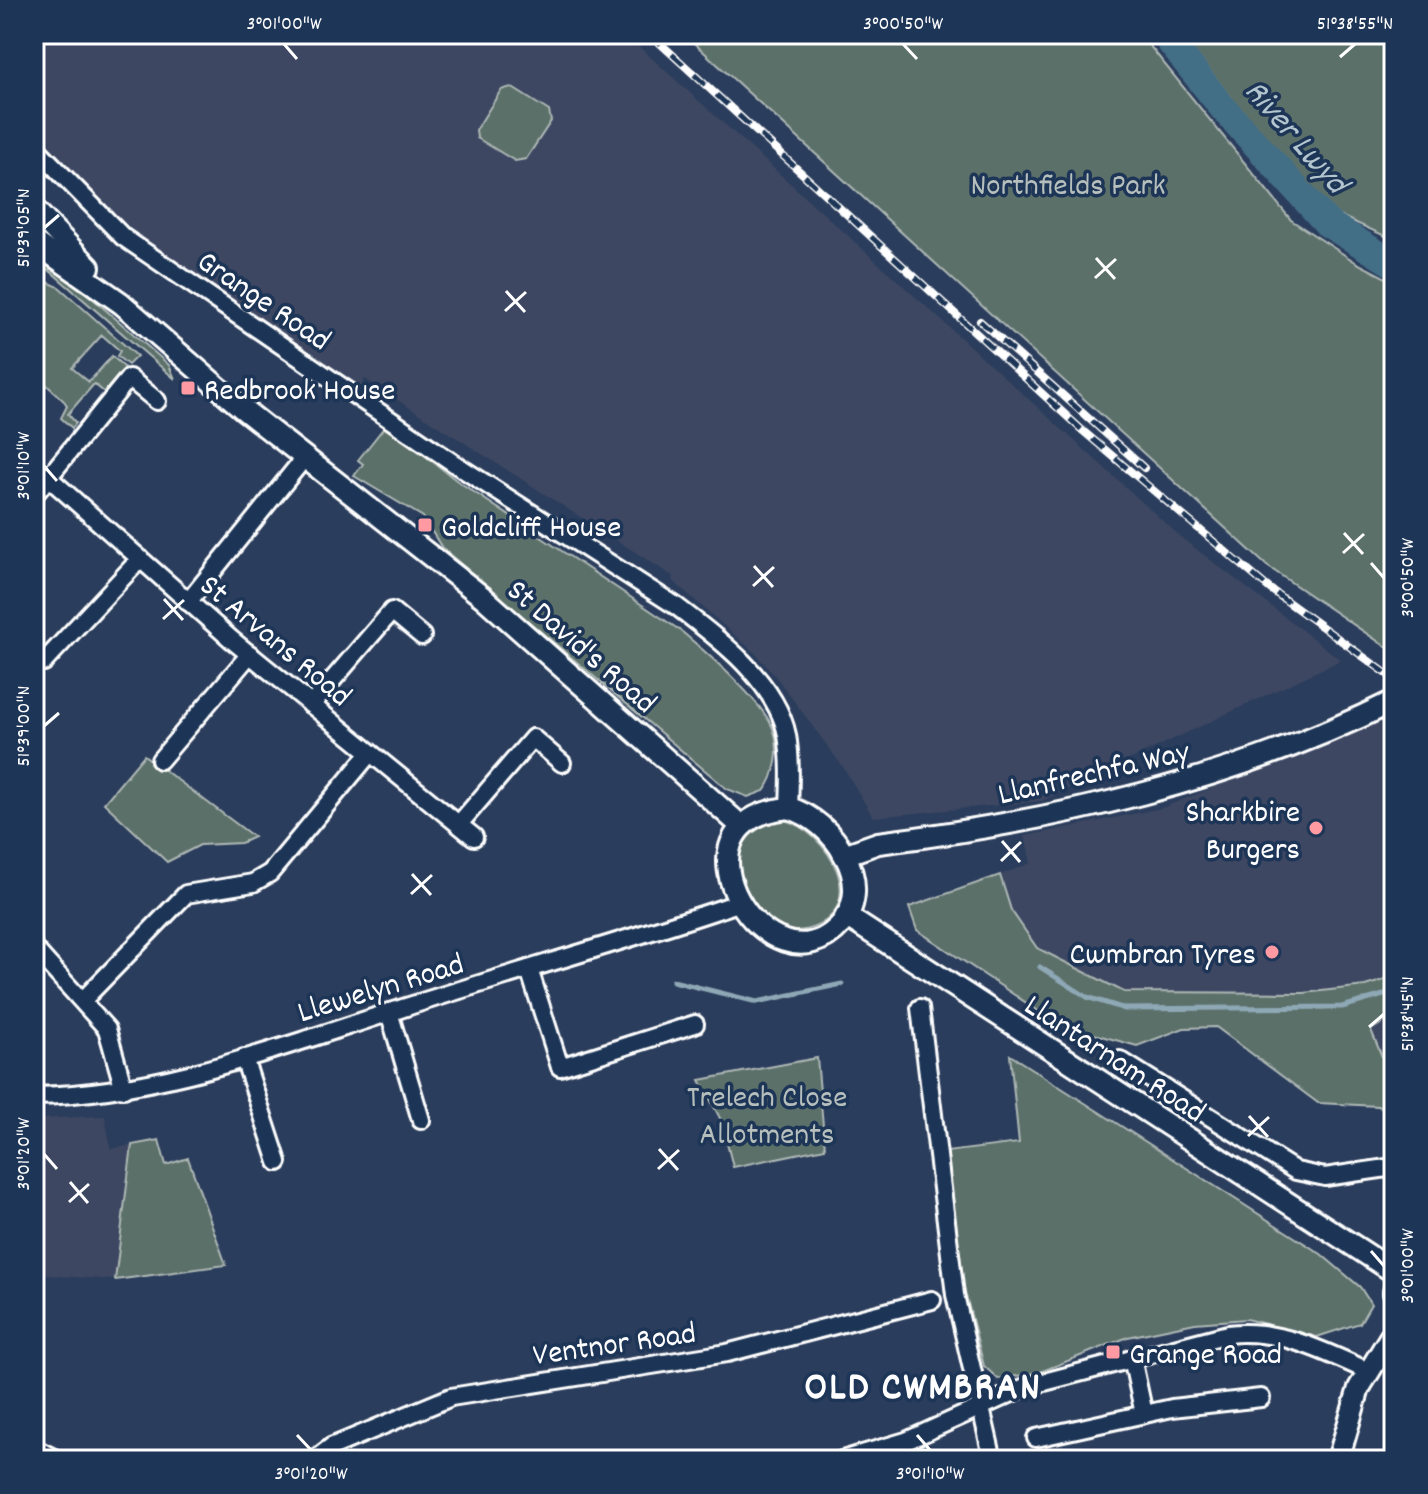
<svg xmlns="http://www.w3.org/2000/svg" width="1428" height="1494" viewBox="0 0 1428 1494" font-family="Dekko,sans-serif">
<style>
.built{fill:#3c4762}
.green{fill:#5c706b;stroke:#aeb8b5;stroke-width:2}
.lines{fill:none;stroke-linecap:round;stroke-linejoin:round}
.stream{stroke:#8ea8b6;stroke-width:5}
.river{stroke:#426e86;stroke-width:28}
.minor-casing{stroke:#fff;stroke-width:22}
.tertiary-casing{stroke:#fff;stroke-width:26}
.minor{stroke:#1d3557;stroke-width:16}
.tertiary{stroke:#1d3557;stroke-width:20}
.rail-casing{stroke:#fff;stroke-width:8}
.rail{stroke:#1d3557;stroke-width:5;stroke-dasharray:15;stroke-linecap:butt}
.ticks{fill:none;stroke:#fff;stroke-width:3}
.poi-dot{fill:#ff9aa2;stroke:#1d3557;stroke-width:3}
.labels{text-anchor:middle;stroke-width:7;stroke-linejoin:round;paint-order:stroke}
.park-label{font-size:32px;fill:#b6bfbc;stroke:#1d3557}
.street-label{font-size:32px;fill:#fff;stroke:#1d3557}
.poi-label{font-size:32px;fill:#fff;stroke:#1d3557;text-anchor:start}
.water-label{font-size:34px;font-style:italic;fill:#b3c5cf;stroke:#1d3557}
.district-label{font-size:40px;font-weight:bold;letter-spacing:2px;fill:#fff;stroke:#1d3557}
.neatline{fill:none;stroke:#fff;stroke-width:3}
.ticks-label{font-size:20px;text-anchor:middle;fill:#fff}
</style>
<rect width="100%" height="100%" fill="#2b3d5c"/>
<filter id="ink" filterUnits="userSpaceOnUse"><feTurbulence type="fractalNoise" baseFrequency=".0125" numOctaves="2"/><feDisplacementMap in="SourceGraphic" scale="16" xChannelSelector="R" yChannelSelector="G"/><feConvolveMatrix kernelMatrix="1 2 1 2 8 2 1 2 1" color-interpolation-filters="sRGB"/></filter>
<g filter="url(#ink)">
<g class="built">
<polygon points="34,34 625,34 1183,539 1341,660 1042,801 873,817 843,767 776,677 755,653 672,580 674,577 365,379 362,386 167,261 74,176 34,134"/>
<polygon points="1394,715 1394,977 1365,986 1304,993 1124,993 1037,948 1011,910 1000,875 1031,863 1025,836 1162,808"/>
<polygon points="1394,1016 1394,1086 1371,1030"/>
<polygon points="105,1116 111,1149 132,1145 115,1280 34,1274 34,1119"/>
</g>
<g class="green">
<polygon points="684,34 1141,35 1291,220 1357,263 1394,282 1394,652 1267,566"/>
<polygon points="1180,34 1394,34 1394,240 1336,214 1277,155"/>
<polygon points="511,87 549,111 551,121 526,159 515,161 477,138 476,130 501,90"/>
<polygon points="34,254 54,265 169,365 175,379 49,270 34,267"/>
<polygon points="34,276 59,287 137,356 128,365 117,356 120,351 102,335 72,368 89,382 112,356 125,368 104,392 94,384 68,414 76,423 72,428 61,418 67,406 65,402 34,373"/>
<path d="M386,425L456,480L681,631C707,653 757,696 772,726C781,745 777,776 764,791L748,797L727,789L442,548L423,517L354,476L363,464L358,460Z"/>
<polygon points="144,755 254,837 241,843 200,845 167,862 104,803"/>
<path d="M784,820C827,831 871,905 812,928C748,952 699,823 784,820Z"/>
<polygon points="1000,875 1011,910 1037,948 1124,992 1304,993 1365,986 1394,977 1394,1016 1371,1030 1394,1086 1394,1117 1378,1106 1318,1103 1216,1027 1184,1028 1137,1046 1058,1024 917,930 909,907"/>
<polygon points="1010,1055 1321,1254 1360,1287 1371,1304 1360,1323 1317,1337 1246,1319 1195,1323 1128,1337 1040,1372 998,1379 984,1366 959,1268 946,1152 1019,1143"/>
<polygon points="817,1058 825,1148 733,1167 721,1120 700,1080"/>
<polygon points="159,1140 166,1165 188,1158 226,1265 115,1280 132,1145"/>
</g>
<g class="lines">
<g class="stream">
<polyline points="1040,967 1087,997 1125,1009 1342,1007 1394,992"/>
<polyline points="673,981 757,1002 842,984"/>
</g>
<polyline class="river" points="1164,34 1223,108 1327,223 1394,264"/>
<g class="minor-casing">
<g id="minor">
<path d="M34,146L123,237L455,464L676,606C717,637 776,681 787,735C791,759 790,784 789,808"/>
<polyline points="49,478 232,640 474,837"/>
<polyline points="34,495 129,378 157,401"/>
<polyline points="188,602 305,457"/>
<polyline points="44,662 140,559"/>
<polyline points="311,705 392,611 422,636"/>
<polyline points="160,760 250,654"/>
<polyline points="459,824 533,738 562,763"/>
<polyline points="34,948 107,1029 124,1089"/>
<polyline points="529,969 560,1067 695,1024"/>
<polyline points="83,1000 186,894 253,883 270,873 370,753"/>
<polyline points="920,1008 955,1295 993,1460"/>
<polyline points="389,1012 421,1120"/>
<polyline points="244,1058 278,1162"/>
<polyline points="1120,1060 1296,1171 1325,1177 1394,1167"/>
<path d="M34,1096C161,1094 283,1046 403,1008C514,972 627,941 738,903"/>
<polyline points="1132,1358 1144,1414"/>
<polyline points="1036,1438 1172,1408 1261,1398"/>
<polyline points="34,1448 58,1460"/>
<polyline points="314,1460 331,1447 451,1397 727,1353 932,1300"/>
<path d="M842,1460L906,1441L1025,1387L1228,1334C1278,1328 1324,1351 1368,1371"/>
</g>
</g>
<g class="tertiary-casing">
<g id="tertiary">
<polyline points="34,209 89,267"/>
<polyline points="34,242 121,303 243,409 484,598 740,825"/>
<path d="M789,808C832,820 877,883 841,924C770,1003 657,820 789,808Z"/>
<path d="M844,855L878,843C1056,821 1232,781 1394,701"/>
<polyline points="846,916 1394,1272"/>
<polyline points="1394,1292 1394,1293"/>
<polyline points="1338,1460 1359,1388 1394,1331"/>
</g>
</g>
<use href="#minor" class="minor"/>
<use href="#tertiary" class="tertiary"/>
<g class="rail-casing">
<g id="rail">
<polyline points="650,34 1083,431 1270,589 1394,679"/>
<polyline points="980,321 1144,468"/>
</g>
</g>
<use href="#rail" class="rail"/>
</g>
</g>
<path class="ticks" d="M284,44L297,59M903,44L917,59M1340,57L1355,44M44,228L59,215M1096,258L1115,279M1095,278L1116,259M506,291L525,312M505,311L526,292M44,466L57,481M1344,533L1363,554M1343,553L1364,534M1371,563L1384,578M754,566L773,587M753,586L774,567M164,599L183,620M163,619L184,600M44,726L59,713M1002,841L1020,862M1001,861L1021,842M412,874L431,895M411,894L432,875M1369,1027L1384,1014M1249,1116L1268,1137M1248,1136L1269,1117M659,1149L678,1170M44,1154L57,1169M658,1169L679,1150M70,1182L88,1203M69,1202L89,1184M1371,1251L1384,1266M297,1435L311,1450M917,1435L930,1450"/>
<g class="poi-dot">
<rect x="180" y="380" width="16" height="16" rx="4"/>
<rect x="417" y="517" width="16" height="16" rx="4"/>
<circle cx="1316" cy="828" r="8"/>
<circle cx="1272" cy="952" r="8"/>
<rect x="1105" y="1344" width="16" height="16" rx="4"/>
</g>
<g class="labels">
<g class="park-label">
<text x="1068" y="194">Northfields Park</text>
<text x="767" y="1106">Trelech Close<tspan x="767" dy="37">Allotments</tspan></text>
</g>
<g class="street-label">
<text transform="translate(265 299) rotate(34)" y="11">Grange Road</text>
<text transform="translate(277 639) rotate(40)" y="11">St Arvans Road</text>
<text transform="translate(583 645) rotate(41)" y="11">St David's Road</text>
<text transform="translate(1093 771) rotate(-13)" y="11">Llanfrechfa Way</text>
<text transform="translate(380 986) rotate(-17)" y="11">Llewelyn Road</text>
<text transform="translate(1116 1057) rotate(33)" y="11">Llantarnam Road</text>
<text transform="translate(614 1342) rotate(-8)" y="11">Ventnor Road</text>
</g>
<g class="poi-label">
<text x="204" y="399">Redbrook House</text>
<text x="441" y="536">Goldcliff House</text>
<text x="1300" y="821" text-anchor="end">Sharkbire<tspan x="1300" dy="37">Burgers</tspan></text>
<text x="1256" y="963" text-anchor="end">Cwmbran Tyres</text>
<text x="1129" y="1363">Grange Road</text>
</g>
<g class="water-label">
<text transform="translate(1298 135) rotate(49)" y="12">River Lwyd</text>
</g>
<g class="district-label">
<text x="923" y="1398">OLD CWMBRAN</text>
</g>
</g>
<rect width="1428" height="1494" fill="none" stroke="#1d3557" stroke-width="88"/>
<rect x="44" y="44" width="1340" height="1406" class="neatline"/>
<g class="ticks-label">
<text x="284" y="29">3°01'00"W</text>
<text x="903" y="29">3°00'50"W</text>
<text x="1355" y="29">51°38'55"N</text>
<text transform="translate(22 228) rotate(-90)" y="7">51°39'05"N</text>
<text transform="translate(22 466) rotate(-90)" y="7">3°01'10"W</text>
<text transform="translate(1406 578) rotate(-90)" y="7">3°00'50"W</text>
<text transform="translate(22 726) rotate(-90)" y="7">51°39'00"N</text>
<text transform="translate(1406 1014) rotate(-90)" y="7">51°38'45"N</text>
<text transform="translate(22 1154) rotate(-90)" y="7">3°01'20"W</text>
<text transform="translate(1406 1266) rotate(-90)" y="7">3°01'00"W</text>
<text x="311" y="1479">3°01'20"W</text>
<text x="930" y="1479">3°01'10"W</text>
</g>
</svg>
